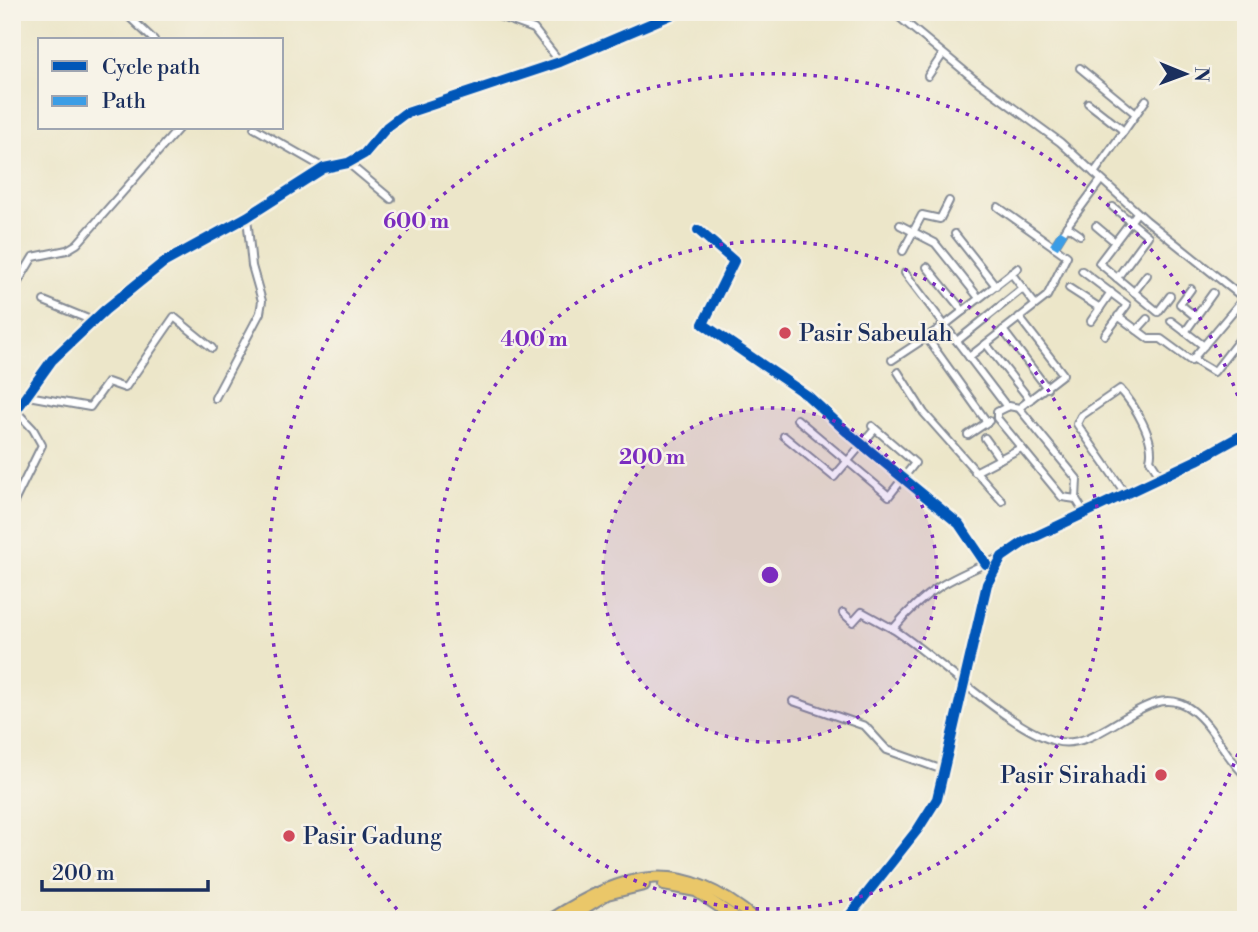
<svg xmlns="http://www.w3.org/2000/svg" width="1258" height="932" viewBox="0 0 1258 932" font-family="'Libre Bodoni',serif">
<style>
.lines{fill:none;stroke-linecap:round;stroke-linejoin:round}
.minor-casing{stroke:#848a94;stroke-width:10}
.tertiary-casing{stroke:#848a94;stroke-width:11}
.motorway-casing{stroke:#848a94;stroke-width:14}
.minor{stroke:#fff;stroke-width:6}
.tertiary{stroke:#fff;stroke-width:8}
.motorway{stroke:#eac769;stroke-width:10}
.quiet{stroke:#3b9de6;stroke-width:9;stroke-dasharray:18 9;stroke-linecap:butt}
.cycleway-casing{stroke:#f7f3e8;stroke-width:15}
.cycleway{stroke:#0057b8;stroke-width:10}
.ring{fill:none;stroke:#7b2cbf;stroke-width:3.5;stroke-dasharray:3.5 7}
.poi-dot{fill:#d1495b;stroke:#f7f3e8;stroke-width:2.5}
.labels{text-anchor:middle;stroke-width:5;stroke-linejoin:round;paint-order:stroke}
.poi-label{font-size:23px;fill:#1b2f5e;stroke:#f7f3e8;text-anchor:start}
.centre{fill:#7b2cbf;stroke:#f7f3e8;stroke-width:3.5}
.ring-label{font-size:21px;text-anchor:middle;font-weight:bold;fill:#7b2cbf;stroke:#f7f3e8;stroke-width:5;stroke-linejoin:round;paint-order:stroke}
</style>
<rect width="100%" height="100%" fill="#f7f3e8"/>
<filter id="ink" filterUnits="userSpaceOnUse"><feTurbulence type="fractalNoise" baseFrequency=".0143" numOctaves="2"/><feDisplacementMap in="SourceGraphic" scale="14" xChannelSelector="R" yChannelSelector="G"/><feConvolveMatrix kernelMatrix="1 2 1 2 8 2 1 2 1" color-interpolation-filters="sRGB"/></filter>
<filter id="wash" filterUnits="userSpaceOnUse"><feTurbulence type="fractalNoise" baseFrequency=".00686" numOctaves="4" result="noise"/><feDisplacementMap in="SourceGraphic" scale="28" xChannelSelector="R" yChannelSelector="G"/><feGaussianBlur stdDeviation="1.57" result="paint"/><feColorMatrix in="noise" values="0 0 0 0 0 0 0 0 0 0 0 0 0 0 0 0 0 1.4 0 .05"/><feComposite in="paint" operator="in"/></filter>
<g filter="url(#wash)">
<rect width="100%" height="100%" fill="#ece6c9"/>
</g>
<g filter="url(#ink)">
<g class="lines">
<g class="minor-casing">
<g id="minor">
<polyline points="124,12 154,40"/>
<polyline points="488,12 534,29 560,62"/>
<polyline points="893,12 974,79 1060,142 1146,220 1246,300"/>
<polyline points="1080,68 1136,114"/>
<polyline points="928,76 943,54"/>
<polyline points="1088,103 1124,131"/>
<polyline points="254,128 324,168"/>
<polyline points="348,163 391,199"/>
<polyline points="1094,173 1146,100"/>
<polyline points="1113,207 1148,236 1117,278"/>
<polyline points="1137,213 1099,263 1158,312 1170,296"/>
<polyline points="900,225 935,243 979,298"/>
<polyline points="1096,226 1115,242"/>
<polyline points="698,230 734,261 703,324 808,396 847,432 959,524 986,564"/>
<polyline points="955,234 996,286"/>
<polyline points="1080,235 1067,226 1101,180"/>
<polyline points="1054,247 1067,226"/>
<polyline points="903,251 922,215 940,219 949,201"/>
<polyline points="927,267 963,311"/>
<polyline points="1082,271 1127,305 1105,335"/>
<polyline points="905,273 1007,407"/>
<polyline points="1011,273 1035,304"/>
<polyline points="1069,288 1100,308"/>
<polyline points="1191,289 1180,304 1196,317"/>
<polyline points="12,292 33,257 67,250 77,244 179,128"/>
<polyline points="1134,292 1147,275"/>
<polyline points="44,301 93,321"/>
<polyline points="1118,316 1149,339 1161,339 1191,361 1244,298"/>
<polyline points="1091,321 1111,292"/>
<polyline points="1171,321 1204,346"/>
<polyline points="1003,330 1047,388"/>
<polyline points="1137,330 1147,319"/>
<polyline points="1185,332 1213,293"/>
<polyline points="927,338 987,422"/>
<polyline points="957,341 1023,288"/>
<polyline points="986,344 1030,400"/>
<polyline points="969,357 1047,296 1067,256 998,207"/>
<polyline points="892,360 945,325 1018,268"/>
<polyline points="1194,360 1214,372 1246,331"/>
<polyline points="898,372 924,413 1002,501"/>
<polyline points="28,396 90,407 108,382 125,388 174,317 212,348"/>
<polyline points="215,398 260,313 262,301 252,266 247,217"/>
<polyline points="1019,408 1063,374 1019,317"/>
<polyline points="12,416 52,360 105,310 163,263 247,217 324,168 348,163 364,154 387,127 404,114 560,62 678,12"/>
<polyline points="797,419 889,496 915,463 872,426"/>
<polyline points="968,435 989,421"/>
<polyline points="784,436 834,477 875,429"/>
<polyline points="985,438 1000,459"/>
<polyline points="975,472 1021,448"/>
<path d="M1125,493L1077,424L1081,416L1120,389C1134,404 1156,440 1150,460L1161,477"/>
<polyline points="1076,499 1062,497 997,418 997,412 1009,406 1019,408 1077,479 1076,499 1084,512"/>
<polyline points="12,506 42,445 33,429 16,411"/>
<path d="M1001,557C952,578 928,587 893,629C938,658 1008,728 1055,741C1103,754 1149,675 1192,710C1214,727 1225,757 1246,776"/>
<polyline points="843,613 853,622 862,612 893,629"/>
<polyline points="793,701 865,726 887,750 943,770"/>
</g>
</g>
<g class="tertiary-casing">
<polyline id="tertiary" points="846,920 918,829 937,799 987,584 1002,557 1024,542 1197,460 1246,433"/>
</g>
<g class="motorway-casing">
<g id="motorway">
<polyline points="664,885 696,891 739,920"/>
<path d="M550,920C628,870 680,857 756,920"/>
<polyline points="565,920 607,894 644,885"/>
</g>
</g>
<use href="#minor" class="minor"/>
<use href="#tertiary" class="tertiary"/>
<use href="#motorway" class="motorway"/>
<polyline class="quiet" points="1054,247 1067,226"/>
<g class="cycleway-casing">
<g id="cycleway">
<polyline points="698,230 734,261 703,324 808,396 847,432 959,524 986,564"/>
<polyline points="12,416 52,360 105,310 163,263 247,217 324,168 348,163 364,154 387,127 404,114 560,62 678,12"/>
<polyline points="846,920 918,829 937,799 987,584 1002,557 1024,542 1197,460 1246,433"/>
</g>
</g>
<use href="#cycleway" class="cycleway"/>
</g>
</g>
<circle cx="770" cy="575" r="167" fill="#7b2cbf" fill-opacity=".12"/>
<g class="ring">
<circle cx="770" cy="575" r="167"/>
<circle cx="770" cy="575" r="334"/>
<path d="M1245 734A501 501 0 0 1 1136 917M404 917A501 501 0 1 1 1245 416"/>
</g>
<g class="poi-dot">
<circle cx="785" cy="333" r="7"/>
<circle cx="1161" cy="775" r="7"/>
<circle cx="289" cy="836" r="7"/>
</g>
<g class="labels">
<g class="poi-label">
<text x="799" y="341">Pasir Sabeulah</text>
<text x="1147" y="783" text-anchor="end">Pasir Sirahadi</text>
<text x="303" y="844">Pasir Gadung</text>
</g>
</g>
<circle cx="770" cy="575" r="10" class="centre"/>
<g class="ring-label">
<text x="416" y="228">600 m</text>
<text x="534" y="346">400 m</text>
<text x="652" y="464">200 m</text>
</g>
<rect width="1258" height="932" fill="none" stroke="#f7f3e8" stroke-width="42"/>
<rect x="38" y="38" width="245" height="91" fill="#f7f3e8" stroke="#9fa5b1" stroke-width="2"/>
<rect x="52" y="61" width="35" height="10" fill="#0057b8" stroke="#9fa5b1" stroke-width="2"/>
<text x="102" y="74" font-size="21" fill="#1b2f5e">Cycle path</text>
<rect x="52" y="96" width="35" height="10" fill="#3b9de6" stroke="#9fa5b1" stroke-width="2"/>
<text x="102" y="108" font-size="21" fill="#1b2f5e">Path</text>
<g transform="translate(1185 74) rotate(91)" stroke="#f7f3e8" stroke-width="5" paint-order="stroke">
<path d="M0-5L12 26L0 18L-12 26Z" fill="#1b2f5e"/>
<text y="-10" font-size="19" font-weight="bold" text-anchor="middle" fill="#1b2f5e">N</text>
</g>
<path d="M42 880v10h166v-10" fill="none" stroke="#1b2f5e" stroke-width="3.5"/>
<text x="52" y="880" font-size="21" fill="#1b2f5e" stroke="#f7f3e8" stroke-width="5" paint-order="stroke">200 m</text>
</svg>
